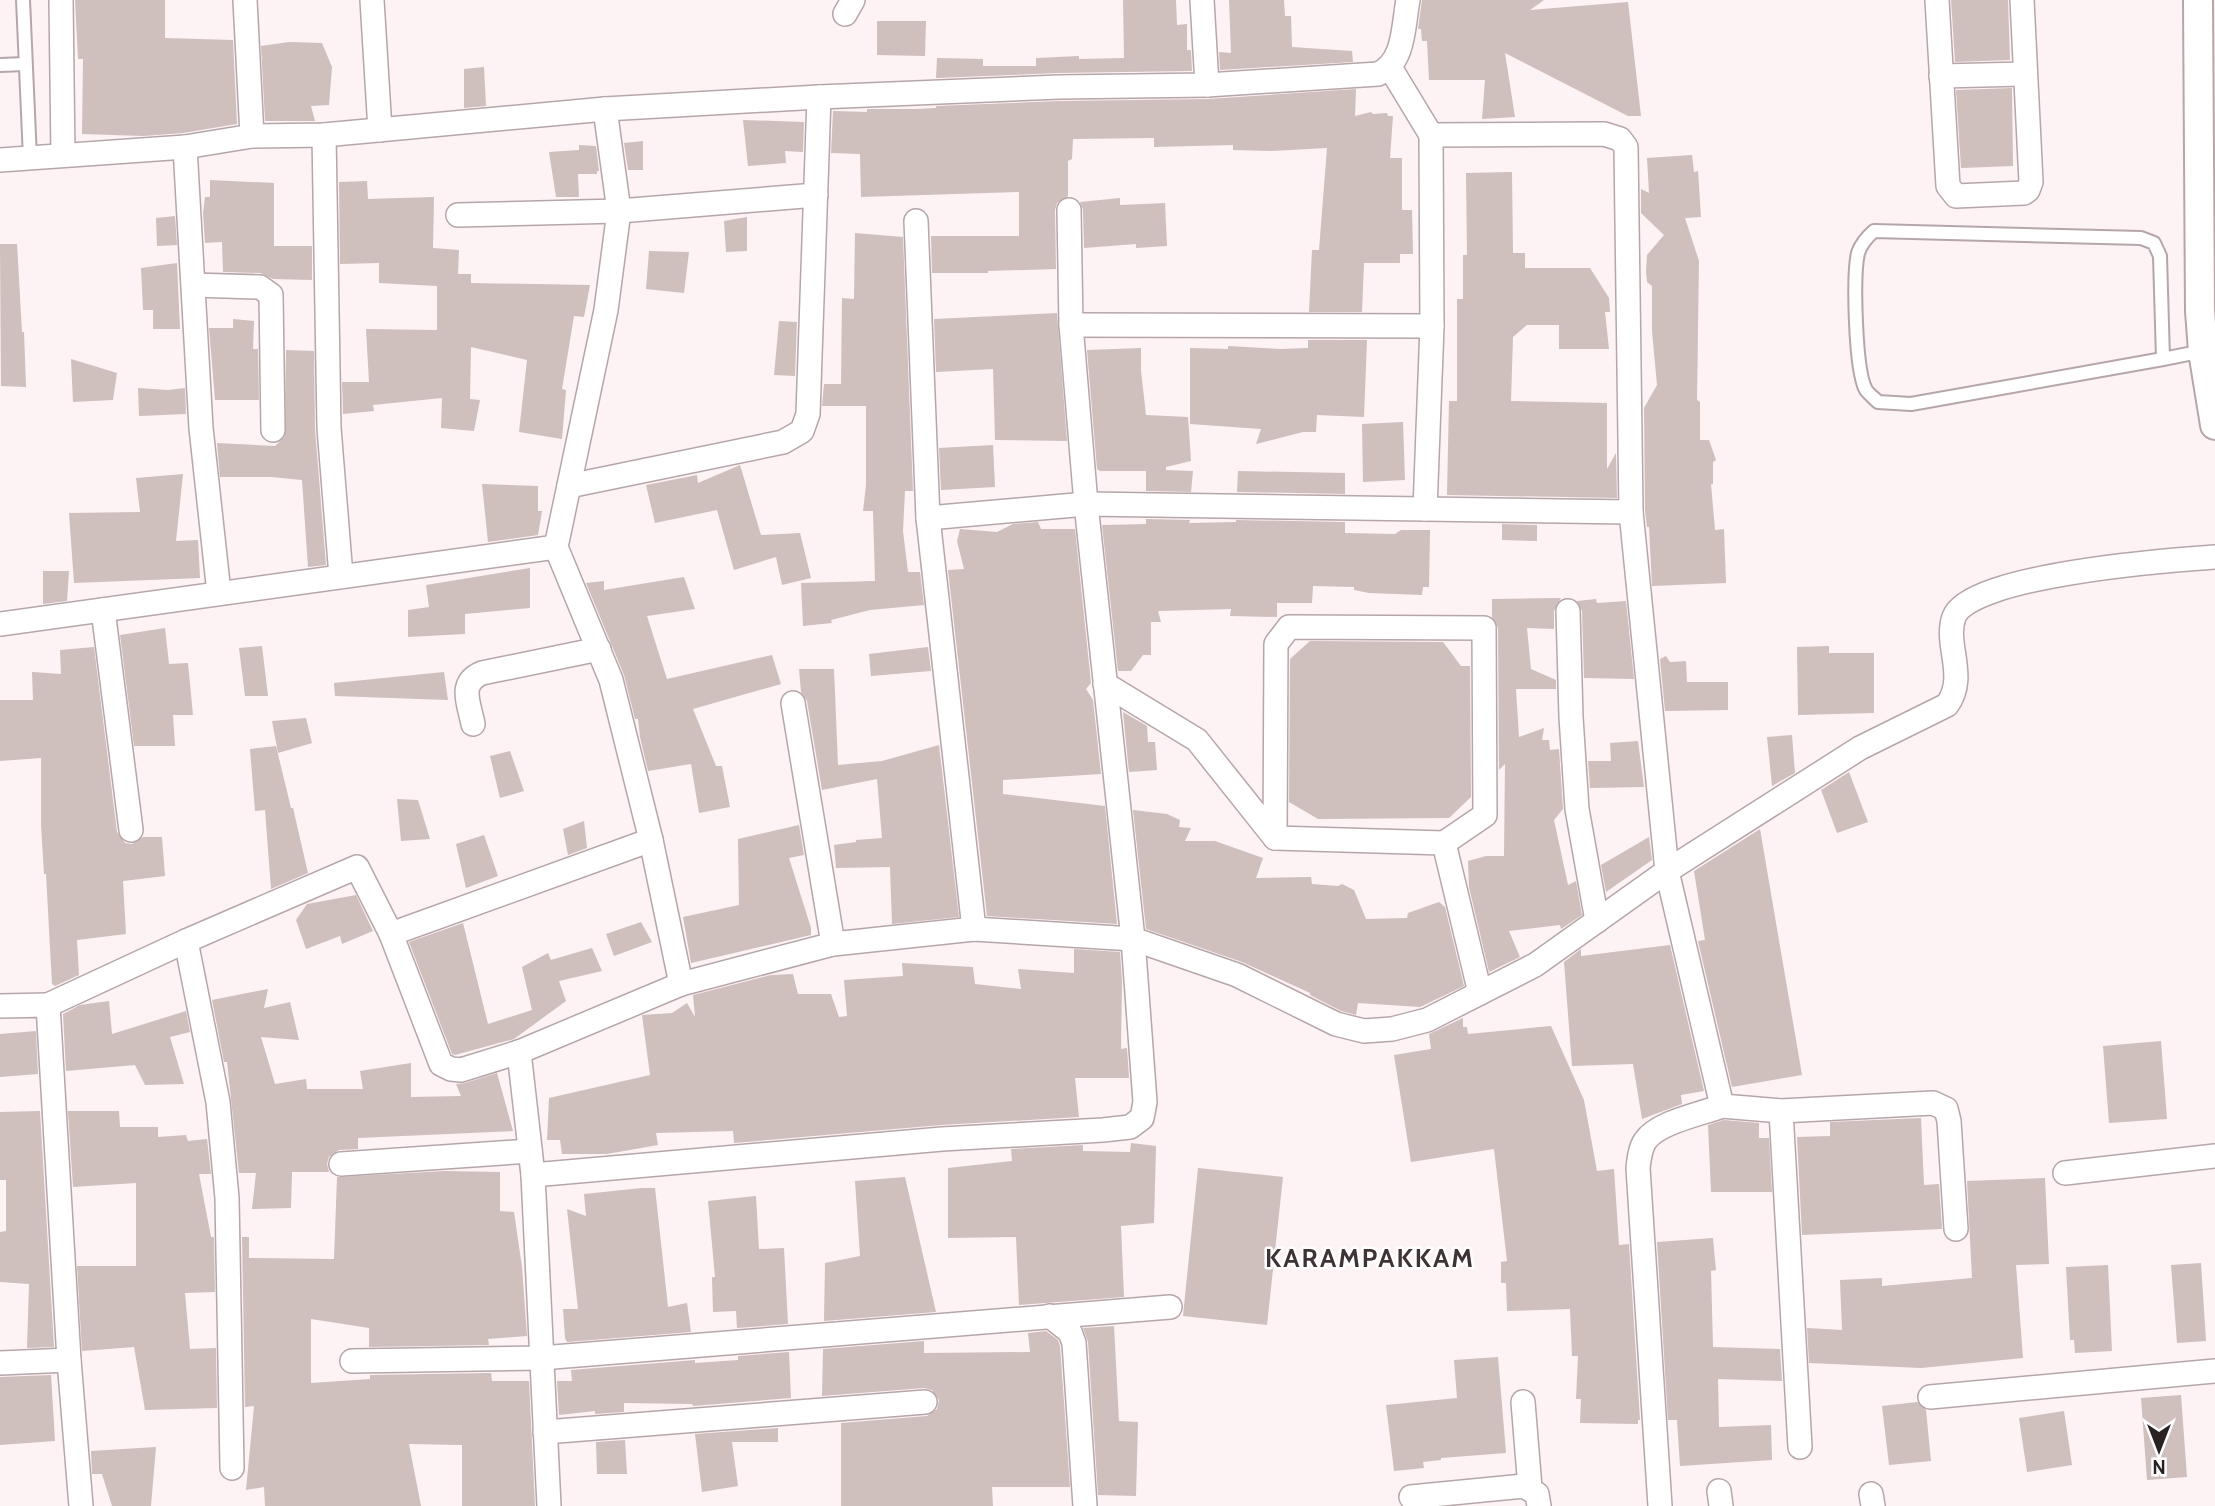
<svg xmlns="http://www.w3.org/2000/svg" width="2215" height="1506" viewBox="0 0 2215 1506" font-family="Cabin,sans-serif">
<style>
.building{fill:#cfbfbd}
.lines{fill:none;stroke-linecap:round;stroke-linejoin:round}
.service-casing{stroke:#b6a6a9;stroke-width:16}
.minor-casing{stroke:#b6a6a9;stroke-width:26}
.tertiary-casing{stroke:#b6a6a9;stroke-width:32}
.service{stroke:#fff;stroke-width:12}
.minor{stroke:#fff;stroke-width:23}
.tertiary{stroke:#fff;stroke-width:28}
.labels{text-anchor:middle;stroke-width:5;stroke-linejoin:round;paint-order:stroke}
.district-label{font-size:26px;font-weight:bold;letter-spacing:2px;fill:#3f3335;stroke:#fff}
</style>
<rect width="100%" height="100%" fill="#fdf2f4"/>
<g class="building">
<polygon points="75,0 165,0 165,38 233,40 237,124 183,133 143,136 82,134 83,59 78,59"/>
<polygon points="1123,0 1176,0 1177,25 1187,24 1187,50 1191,50 1192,71 1058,73 936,78 937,58 983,59 983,66 1036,66 1036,58 1079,56 1079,59 1124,58"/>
<polygon points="1229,0 1284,0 1285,16 1291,16 1292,47 1352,51 1353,62 1220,70 1219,52 1231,53"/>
<polygon points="1422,0 1544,0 1530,10 1628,2 1641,116 1628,116 1505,53 1515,117 1482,119 1485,80 1429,80 1427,41 1422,41 1421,29 1418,29"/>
<polygon points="1951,0 2008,0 2010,60 1955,62"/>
<polygon points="877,21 926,21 925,56 877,55"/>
<polygon points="289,42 322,43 332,67 329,105 311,106 315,121 265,121 261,46"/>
<polygon points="484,67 486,106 464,108 464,69"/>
<polygon points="2012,88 2013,166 1961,168 1956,90"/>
<polygon points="1356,89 1355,116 1371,112 1373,114 1387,113 1388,116 1393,116 1390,158 1402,158 1402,210 1412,210 1413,254 1400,254 1400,263 1364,263 1362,312 1309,312 1312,250 1319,250 1327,148 1272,151 1233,150 1233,145 1154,147 1154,138 1073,139 1072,159 1068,161 1068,196 1057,203 1055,210 1056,269 988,271 988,273 932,273 931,236 1019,236 1019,192 861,197 860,154 831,153 833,111 867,112 867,109 917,109 936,108 936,106 1059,101 1208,99"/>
<polygon points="743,120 804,122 803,152 785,151 786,163 748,166"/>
<polygon points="643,141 643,170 628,170 624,143"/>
<polygon points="579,145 596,146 599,171 597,171 597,174 578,174 579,197 556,197 549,152 579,150"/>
<polygon points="1692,155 1694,172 1698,171 1701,217 1685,218 1699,261 1697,400 1700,402 1700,440 1709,440 1716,460 1713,462 1713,484 1711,484 1715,530 1724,529 1726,583 1652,586 1649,527 1647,527 1645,511 1644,408 1657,385 1652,331 1652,286 1647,282 1646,272 1647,255 1664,235 1641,213 1641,189 1649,193 1647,158"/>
<polygon points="1512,172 1513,253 1525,253 1525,268 1590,268 1609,298 1610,312 1605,312 1609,349 1559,349 1559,325 1527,325 1513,337 1511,401 1607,403 1607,469 1616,453 1617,498 1447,495 1449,401 1457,401 1457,299 1463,299 1463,255 1467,255 1466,173"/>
<polygon points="210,180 274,183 274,246 312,246 312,280 273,279 260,273 223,272 222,242 205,243 203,213 205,197 210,197"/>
<polygon points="367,181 368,199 434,197 433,248 459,250 458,274 471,274 471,283 590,285 584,317 574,316 562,389 566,390 562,439 519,432 527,360 471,347 470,399 480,400 474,431 441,428 442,398 373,405 374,411 343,414 342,382 369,382 366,329 437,330 437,286 379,283 379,263 340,264 339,182"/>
<polygon points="1120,198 1120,205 1165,203 1167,246 1136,248 1136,244 1084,248 1083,210 1080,202"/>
<polygon points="175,216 177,245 157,246 156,218"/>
<polygon points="747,217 747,251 726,252 724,221"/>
<polygon points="855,233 903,237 913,491 905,491 903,531 908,572 920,572 924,605 870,610 831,620 832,623 803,626 801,583 875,581 873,511 863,511 866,485 866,406 822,406 824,384 841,384 842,298 854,299"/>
<polygon points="0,244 17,244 22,332 24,332 26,387 1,386"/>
<polygon points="649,251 689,252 684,293 646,289"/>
<polygon points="177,263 180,329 153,329 153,310 143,310 141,268"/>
<polygon points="1057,313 1067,441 995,440 993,369 936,372 934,319"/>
<polygon points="233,319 254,321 253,349 258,349 259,400 215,400 209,328 233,328"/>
<polygon points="779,321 797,322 795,376 774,375"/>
<polygon points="1308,340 1367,340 1364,417 1317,415 1316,432 1303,432 1256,444 1261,429 1190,424 1190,348 1228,349 1228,346 1280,349 1308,348"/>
<polygon points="1141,348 1141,371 1146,415 1188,417 1191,461 1166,467 1166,470 1193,471 1191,492 1146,491 1146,471 1100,471 1097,469 1087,350"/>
<polygon points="286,350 314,351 315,429 326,565 308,567 302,480 271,477 220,477 217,443 275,446 285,436"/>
<polygon points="71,359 117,373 113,400 73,402"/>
<polygon points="138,388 168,390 185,388 186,414 139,416"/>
<polygon points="1403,422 1405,480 1363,482 1362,424"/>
<polygon points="993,445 995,487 941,490 939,448"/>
<polygon points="740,465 761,535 800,533 811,578 782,585 776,557 734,570 717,510 655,523 646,485 697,475 698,483"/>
<polygon points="1238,471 1345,473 1345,494 1237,492"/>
<polygon points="183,474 176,541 198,540 200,578 74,583 69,513 140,512 136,478"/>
<polygon points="482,484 538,486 538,511 542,511 538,535 488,542"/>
<polygon points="1146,519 1190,520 1189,523 1236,522 1236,520 1345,522 1345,533 1395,534 1401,530 1430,530 1429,587 1423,587 1422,595 1369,593 1354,590 1354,587 1313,586 1312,603 1277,603 1277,617 1230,616 1231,609 1158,611 1161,622 1151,622 1151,655 1143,655 1131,671 1118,671 1102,525 1146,524"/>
<polygon points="1038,522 1041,529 1075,529 1091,683 1086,689 1093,700 1101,774 1003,780 1003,794 1105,806 1117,924 987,916 948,570 964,569 957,541 960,529 997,532 1013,524"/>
<polygon points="1502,524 1537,525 1537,541 1502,540"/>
<polygon points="530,568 530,608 465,614 465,634 408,637 408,610 429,607 426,585"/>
<polygon points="43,571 69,571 67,601 43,604"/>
<polygon points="684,577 695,609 647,616 667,679 772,655 781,684 693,709 716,766 722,766 730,807 699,813 691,764 648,771 640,737 638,719 635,719 624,675 586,583 604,581 604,590"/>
<polygon points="1561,598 1554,611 1554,629 1527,628 1531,669 1556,680 1556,689 1516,689 1519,737 1544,728 1542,740 1549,740 1550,750 1559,749 1563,809 1554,820 1568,885 1576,881 1582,915 1561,929 1560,925 1509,931 1520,957 1489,972 1469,887 1468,861 1486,856 1504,856 1505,764 1499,770 1498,628 1492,617 1492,599"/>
<polygon points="1596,599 1597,603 1626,601 1634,679 1584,678 1582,611 1577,601"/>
<polygon points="165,628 169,664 188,663 193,715 173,715 175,746 134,746 120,635"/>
<polygon points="1310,641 1443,642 1461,666 1470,666 1471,797 1449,818 1318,819 1289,802 1290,659"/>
<polygon points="262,646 268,696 245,696 239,648"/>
<polygon points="1829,646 1829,653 1874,653 1874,713 1798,715 1797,647"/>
<polygon points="94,647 117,832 125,843 132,844 143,837 162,837 165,876 123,881 126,934 77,940 79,975 55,986 52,984 46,874 44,874 41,825 41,758 0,761 0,700 33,700 32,672 61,674 60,650"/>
<polygon points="928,647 931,671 871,676 869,654"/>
<polygon points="1666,656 1670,662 1686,661 1687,682 1728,682 1728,710 1665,711 1660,659"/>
<polygon points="799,669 834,669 838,765 882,761 939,745 959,917 892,924 890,867 836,868 834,845 856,842 856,840 882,838 877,779 822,790 807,701 801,692"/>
<polygon points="444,672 448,700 335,696 334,683"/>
<polygon points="1123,712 1147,726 1148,742 1155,742 1157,770 1129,772"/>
<polygon points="306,718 312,743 278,753 272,721"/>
<polygon points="1792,735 1795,773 1772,786 1767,737"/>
<polygon points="1638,741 1644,787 1590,788 1588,761 1611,761 1610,743"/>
<polygon points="276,746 291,808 293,808 308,873 271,889 265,810 255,811 250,749"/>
<polygon points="510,751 524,791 500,798 490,756"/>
<polygon points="1849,772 1868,822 1837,833 1821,790"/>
<polygon points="397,799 418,800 430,839 401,841"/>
<polygon points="1133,810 1167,814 1180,820 1179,827 1191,828 1185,841 1215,841 1263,858 1256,878 1311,877 1312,884 1338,886 1342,884 1354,890 1366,919 1407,918 1408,913 1439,902 1445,907 1464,986 1420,1007 1358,1003 1356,1015 1341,1011 1310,995 1310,993 1242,962 1146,929"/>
<polygon points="584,821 587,848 568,855 563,829"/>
<polygon points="799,825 804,855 789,858 811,928 811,935 691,963 683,917 739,905 738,839"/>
<polygon points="1760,829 1802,1075 1732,1087 1698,941 1705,940 1694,871"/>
<polygon points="484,835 498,876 466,888 456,844"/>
<polygon points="1649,837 1652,860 1606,892 1601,865"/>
<polygon points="356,895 373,931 342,944 340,936 306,949 296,920 307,904"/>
<polygon points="641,922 652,942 614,956 606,934"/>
<polygon points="463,923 488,1024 532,1010 522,967 548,953 551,960 592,948 602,971 559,981 566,1001 514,1039 455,1055 452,1054 409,942"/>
<polygon points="1670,945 1704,1091 1681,1095 1682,1104 1642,1119 1633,1064 1572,1066 1564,962 1581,949 1581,956"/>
<polygon points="1074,949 1120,952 1122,981 1121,1049 1127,1048 1129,1078 1075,1078 1079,1117 941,1125 734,1143 733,1131 656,1133 658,1145 607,1154 562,1154 560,1140 547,1140 549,1098 650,1075 642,1015 672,1013 687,1003 695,1017 693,995 771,975 793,974 798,994 831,994 839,1017 847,1016 844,980 903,976 902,963 973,967 975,984 1021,989 1018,969 1074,973"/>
<polygon points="268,989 264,1008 290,1002 299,1040 261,1037 275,1084 306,1079 307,1089 363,1089 360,1071 411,1063 411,1097 461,1096 456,1084 465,1083 497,1073 513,1131 358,1138 358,1149 339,1150 329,1157 327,1164 329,1172 292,1172 291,1208 252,1209 256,1173 239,1173 227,1062 224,1062 212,1000"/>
<polygon points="109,1001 112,1034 186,1011 190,1032 170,1037 184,1084 145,1085 135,1065 66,1071 63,1014 80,1005"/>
<polygon points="1463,1018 1463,1027 1467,1027 1468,1034 1551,1026 1584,1100 1597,1171 1614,1169 1619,1245 1629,1244 1640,1420 1638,1420 1638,1424 1580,1423 1581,1399 1576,1399 1578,1356 1572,1356 1570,1309 1507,1311 1506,1283 1501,1283 1501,1262 1507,1261 1494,1149 1411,1162 1394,1055 1431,1049 1429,1034"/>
<polygon points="36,1031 38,1074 0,1077 0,1034"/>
<polygon points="2161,1041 2167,1119 2109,1123 2103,1046"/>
<polygon points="40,1111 54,1347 27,1348 29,1284 0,1282 0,1232 6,1231 6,1180 0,1180 0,1112"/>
<polygon points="68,1111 119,1111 120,1127 158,1127 158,1137 186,1135 188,1141 207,1139 211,1174 199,1174 211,1237 214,1237 215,1292 185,1293 190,1349 216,1348 217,1408 145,1410 134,1347 82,1351 77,1266 136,1266 136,1183 73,1187"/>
<polygon points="1921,1118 1924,1185 1939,1184 1942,1229 1802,1235 1797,1137 1830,1136 1830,1122"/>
<polygon points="1724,1120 1759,1123 1759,1138 1769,1138 1772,1192 1711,1192 1708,1125"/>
<polygon points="1131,1143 1156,1146 1154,1223 1121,1226 1124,1297 1019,1305 1016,1237 948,1238 948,1168 1012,1161 1011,1149 1083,1145 1083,1151 1130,1152"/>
<polygon points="1198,1168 1283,1177 1267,1325 1183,1316"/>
<polygon points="445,1171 500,1172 500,1211 514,1212 522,1267 527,1336 488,1339 489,1345 369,1347 369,1328 311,1319 311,1383 370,1379 370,1375 491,1373 492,1381 529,1381 535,1506 462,1506 462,1445 409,1444 421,1506 265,1506 264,1487 246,1490 254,1406 245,1407 242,1237 249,1237 249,1258 334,1259 337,1177"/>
<polygon points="905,1177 936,1312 824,1321 825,1263 860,1256 855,1181"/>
<polygon points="2045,1178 2049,1264 2016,1265 2023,1358 1921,1368 1809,1363 1807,1328 1842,1330 1840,1280 1882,1278 1882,1286 1972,1278 1967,1181"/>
<polygon points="642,1188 655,1188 668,1307 687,1303 691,1332 567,1342 565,1338 563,1309 578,1309 567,1209 586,1216 584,1194"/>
<polygon points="756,1196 759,1249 784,1248 788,1324 737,1328 736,1311 713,1312 712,1277 715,1277 708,1201"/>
<polygon points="1713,1238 1716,1270 1711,1271 1713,1347 1780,1349 1782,1381 1718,1379 1719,1427 1771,1425 1772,1460 1680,1466 1677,1420 1668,1420 1657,1242"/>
<polygon points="2201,1263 2206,1341 2177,1343 2171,1265"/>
<polygon points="2108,1265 2112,1351 2075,1353 2074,1340 2070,1340 2066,1267"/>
<polygon points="1114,1326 1119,1421 1138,1422 1136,1496 1098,1495 1088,1342 1083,1328"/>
<polygon points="1046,1331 1058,1340 1060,1346 1070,1487 992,1487 993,1506 841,1506 841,1423 927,1416 937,1409 939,1400 932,1390 924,1388 822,1396 823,1349 924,1341 924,1353 1030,1352 1028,1333"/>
<polygon points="789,1352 791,1398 693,1406 692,1404 624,1403 624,1412 595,1414 595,1411 559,1415 557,1381 572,1381 571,1370 695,1360 695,1363 738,1360 738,1356"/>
<polygon points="1498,1357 1506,1453 1441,1458 1441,1460 1423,1462 1424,1468 1394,1471 1386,1405 1457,1398 1454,1360"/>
<polygon points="51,1375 55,1441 0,1445 0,1377"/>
<polygon points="2181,1395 2187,1477 2147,1480 2141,1398"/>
<polygon points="1917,1402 1926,1410 1931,1461 1889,1465 1882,1406"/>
<polygon points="2064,1411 2072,1465 2027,1472 2019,1418"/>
<polygon points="778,1428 778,1442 732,1442 738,1486 702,1492 695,1434"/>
<polygon points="625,1440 627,1474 597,1474 596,1442"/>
<polygon points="156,1447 151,1506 112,1506 102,1474 92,1474 91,1451"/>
</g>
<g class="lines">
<g class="service-casing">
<g id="service">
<polyline points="23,0 30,158"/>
<polyline points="0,65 25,64"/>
<path d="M2163,359L2160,256L2154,243L2141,238L1874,231C1867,237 1861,244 1858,253C1853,275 1855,371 1866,390C1869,394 1874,398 1878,402L1911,404L2163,359L2203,351"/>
</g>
</g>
<g class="minor-casing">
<g id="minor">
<polyline points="61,0 63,155"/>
<polyline points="245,0 252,136"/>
<polyline points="372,0 380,130"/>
<polyline points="1202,0 1207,85"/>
<polyline points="1937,0 1948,186 1956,196 2024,193 2028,190 2031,182 2022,0"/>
<polyline points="845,14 853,0"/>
<path d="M1391,69L1431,135L1604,134L1620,139L1626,147L1631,512L1667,871L1722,1106C1701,1114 1658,1122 1645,1141C1640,1149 1639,1159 1638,1168L1660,1506"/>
<polyline points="1941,76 2024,74"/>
<polyline points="605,109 619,211 606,310 556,547 611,680 651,840 681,984"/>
<polyline points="324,135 329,428 341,576"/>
<polyline points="185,147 201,428 219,593"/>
<path d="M0,160L185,147L252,136L324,135L605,109L819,97L1059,87L1207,85L1378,74C1405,62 1403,26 1408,0"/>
<polyline points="458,215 619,211 816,195"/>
<polyline points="916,221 928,518 974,929"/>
<polyline points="193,285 260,287 271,295 273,430"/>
<polyline points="1071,325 1432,326"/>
<polyline points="569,486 783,442 802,431 808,414 819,97"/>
<polyline points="1425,509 1432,326 1431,135"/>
<polyline points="928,518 1086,504 1631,512"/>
<polyline points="103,610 131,830"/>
<polyline points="1568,611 1571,717 1577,809 1597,921"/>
<polyline points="0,624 556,547"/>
<polyline points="1105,684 1197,740 1275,838 1276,644 1289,627 1484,628 1485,815 1444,843 1480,993"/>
<polyline points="793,703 833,944"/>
<path d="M473,724C469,703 458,683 482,673L599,649"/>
<polyline points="1275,838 1444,843"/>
<polyline points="391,934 651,840"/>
<polyline points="186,941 218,1102 227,1198 232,1468"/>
<path d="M48,1005L186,941L357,867L391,934L441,1064L451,1069L461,1070L519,1052L681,984L833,944L974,929L1133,939L1237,975L1336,1024L1364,1031L1392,1029L1427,1020L1535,965L1667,871L1860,748L1947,705C1968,677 1944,644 1954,617C1969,575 2171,560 2215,557"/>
<polyline points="0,1006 48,1005 69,1360 81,1506"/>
<polyline points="519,1052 533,1175 549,1506"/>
<polyline points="1722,1106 1781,1111 1933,1103 1946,1109 1949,1121 1956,1229"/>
<polyline points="1781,1111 1800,1447"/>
<polyline points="341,1164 530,1151"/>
<polyline points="2065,1173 2215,1156"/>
<polyline points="533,1175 942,1139 1103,1130 1130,1127 1142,1118 1145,1102 1133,939 1086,504 1071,325 1069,210"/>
<polyline points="1050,1316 1070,1332 1074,1343 1085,1506"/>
<polyline points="352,1361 541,1358 1170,1307"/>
<polyline points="0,1363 69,1360"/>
<polyline points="1930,1397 2215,1371"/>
<polyline points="1523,1402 1530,1488"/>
<polyline points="545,1432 925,1402"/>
<polyline points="1719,1491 1721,1506"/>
<polyline points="1871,1494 1873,1506"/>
<polyline points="1411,1497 1524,1486 1537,1494 1539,1506"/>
</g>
</g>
<g class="tertiary-casing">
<polyline id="tertiary" points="2198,0 2200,311 2203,351 2215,425"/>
</g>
<use href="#service" class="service"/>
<use href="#minor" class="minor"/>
<use href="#tertiary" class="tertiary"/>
</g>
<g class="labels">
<g class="district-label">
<text x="1370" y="1267">KARAMPAKKAM</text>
</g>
</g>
<g transform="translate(2159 1450) rotate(180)" stroke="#ffffff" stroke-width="5" paint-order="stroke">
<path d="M0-5L12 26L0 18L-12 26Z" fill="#282223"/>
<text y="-10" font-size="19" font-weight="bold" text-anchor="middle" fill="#282223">N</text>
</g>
</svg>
